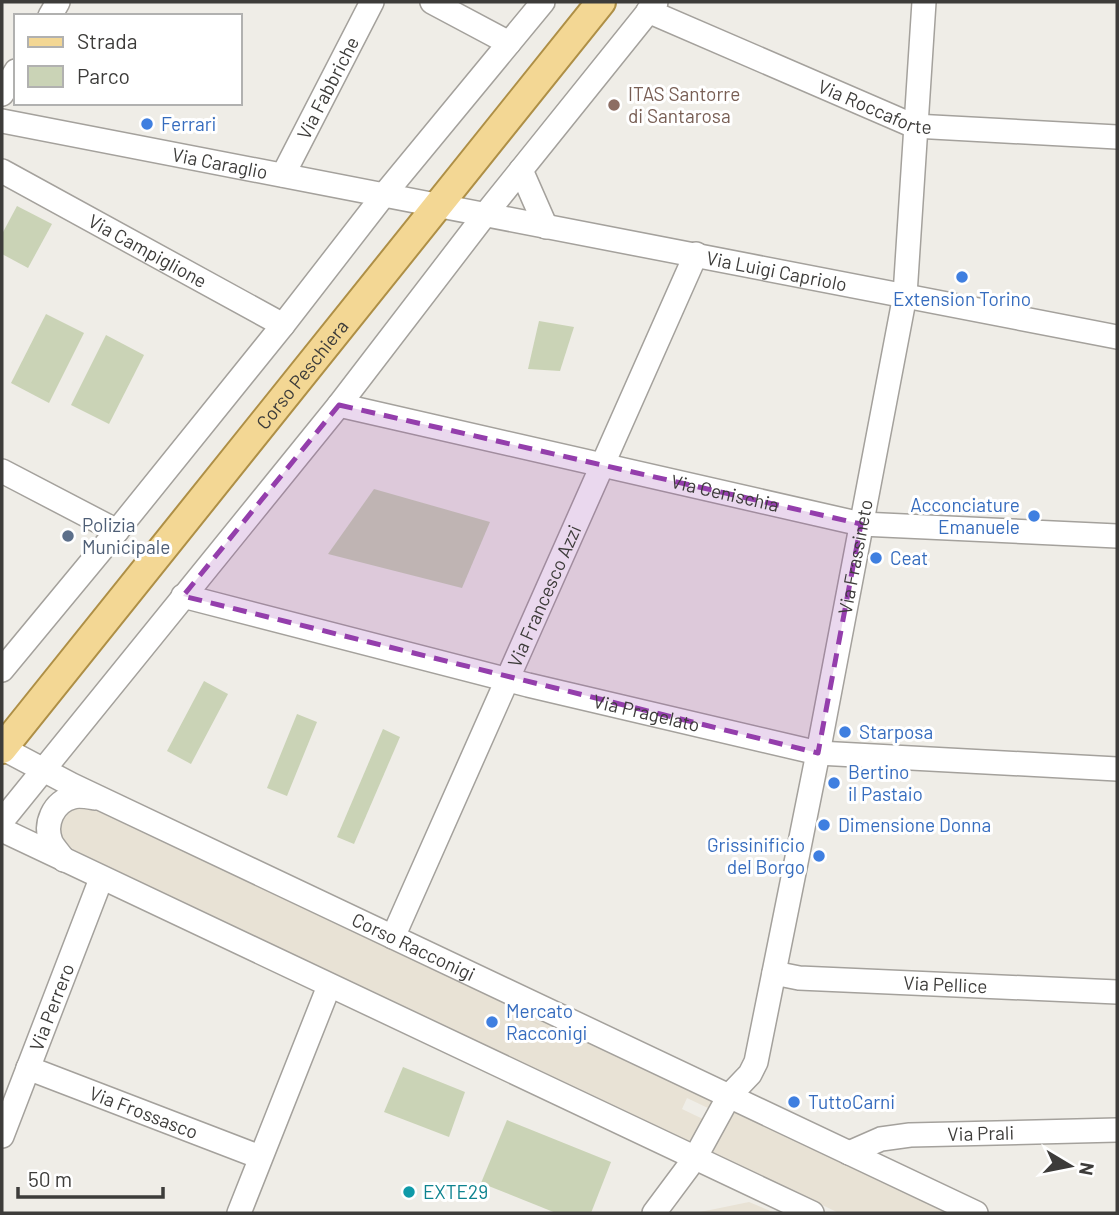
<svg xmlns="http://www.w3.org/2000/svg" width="1119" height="1215" viewBox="0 0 1119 1215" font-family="Barlow,sans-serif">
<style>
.built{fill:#e8e2d5}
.green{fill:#cad3b6}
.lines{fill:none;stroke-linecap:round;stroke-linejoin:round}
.minor-casing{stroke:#a4a19c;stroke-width:26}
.major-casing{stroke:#ae8f46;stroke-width:32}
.minor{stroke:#fff;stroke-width:23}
.major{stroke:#f3d794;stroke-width:28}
.marked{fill:#943eac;fill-opacity:0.2;stroke:#943eac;stroke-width:5;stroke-dasharray:14 9;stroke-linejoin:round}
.education-dot{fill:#8d6e63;stroke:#fff;stroke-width:2.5}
.shop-dot{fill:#3f7fe0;stroke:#fff;stroke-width:2.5}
.service-dot{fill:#5c6f8a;stroke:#fff;stroke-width:2.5}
.culture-dot{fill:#0f9aa8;stroke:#fff;stroke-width:2.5}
.labels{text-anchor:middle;stroke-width:6;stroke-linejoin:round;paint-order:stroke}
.street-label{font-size:19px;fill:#3d3c3a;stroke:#fff}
.education-label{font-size:19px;fill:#785e54;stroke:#fff;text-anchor:start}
.shop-label{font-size:19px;fill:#366cbe;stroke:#fff;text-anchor:start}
.service-label{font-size:19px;fill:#4e5e75;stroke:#fff;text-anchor:start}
.culture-label{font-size:19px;fill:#0d838f;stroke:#fff;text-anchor:start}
</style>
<rect width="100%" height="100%" fill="#efede7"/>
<g class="built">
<polygon points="86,802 716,1099 710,1109 687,1098 682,1109 705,1120 692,1144 73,856 55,840 57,816"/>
<polygon points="732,1104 964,1213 839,1213 707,1151"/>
<polygon points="749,1202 775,1213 695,1213 715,1209"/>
</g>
<g class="green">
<polygon points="17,206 52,224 28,268 2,254 2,234"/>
<polygon points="46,314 84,333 49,403 11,383"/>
<polygon points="539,321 574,327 560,371 528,369"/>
<polygon points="106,335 144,355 109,424 71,405"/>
<polygon points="374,489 490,522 462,588 328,554"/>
<polygon points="204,681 228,694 191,764 167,751"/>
<polygon points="297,714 317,722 287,796 267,788"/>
<polygon points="383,729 400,737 354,844 337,837"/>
<polygon points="403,1067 465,1092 449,1137 384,1112"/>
<polygon points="507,1120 611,1162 591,1213 556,1213 481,1183"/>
</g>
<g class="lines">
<g class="minor-casing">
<g id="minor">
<polyline points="432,2 509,43"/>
<path id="s1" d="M648,11L914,126L1117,137"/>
<polyline points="50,16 58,2"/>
<polyline points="2,94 16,71"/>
<path id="s2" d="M2,121L1117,337"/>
<polyline points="521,170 546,227"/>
<path id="s3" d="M2,171L283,325"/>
<path id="s4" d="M283,175L372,2"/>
<path id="s5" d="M339,405L861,524L1117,536"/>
<polyline points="2,471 117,531"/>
<path id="s6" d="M183,596L528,685L818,753L1117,769"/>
<polyline points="2,670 117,531 283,325 383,196 543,2"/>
<path id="s7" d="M2,748L72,785L976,1213"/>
<polyline points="2,821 339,405 484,216 656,2"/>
<polyline points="2,830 812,1213"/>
<path d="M64,860C60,854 54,848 51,842C44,824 53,802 73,797C79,795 89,797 95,798"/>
<path id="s8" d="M393,937L696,254"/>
<path id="s9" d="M774,973L799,978L1117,992"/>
<path id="s10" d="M28,1068L260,1157"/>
<path id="s11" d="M2,1136L101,879"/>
<path id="s12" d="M849,1153L881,1139L910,1135L1117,1130"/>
<polyline points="239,1213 329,986"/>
<path id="s13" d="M654,1213L695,1158L729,1096L750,1074L756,1062L818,753L905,295L924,2"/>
</g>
</g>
<g class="major-casing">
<g id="major">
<path id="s14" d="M2,749L601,2"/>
</g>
</g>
<use href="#minor" class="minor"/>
<use href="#major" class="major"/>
</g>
<path class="marked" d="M339,405L861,524L818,753L183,596Z"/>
<circle class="education-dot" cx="614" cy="105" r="7"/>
<g class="shop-dot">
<circle cx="147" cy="124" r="7"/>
<circle cx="962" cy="277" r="7"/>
<circle cx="1034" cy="516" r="7"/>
<circle cx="876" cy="558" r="7"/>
<circle cx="845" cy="732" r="7"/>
<circle cx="834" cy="783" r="7"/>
<circle cx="824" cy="825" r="7"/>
<circle cx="819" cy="856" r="7"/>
<circle cx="492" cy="1022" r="7"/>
<circle cx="794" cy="1102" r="7"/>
</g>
<circle class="service-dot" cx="68" cy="536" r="7"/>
<circle class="culture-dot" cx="409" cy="1192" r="7"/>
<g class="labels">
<g class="street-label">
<text dy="7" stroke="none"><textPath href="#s4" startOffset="98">Via Fabbriche</textPath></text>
<text dy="7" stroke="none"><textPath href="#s1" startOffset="247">Via Roccaforte</textPath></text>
<text dy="7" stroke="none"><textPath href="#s2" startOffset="222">Via Caraglio</textPath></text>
<text dy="7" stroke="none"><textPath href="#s3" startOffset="166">Via Campiglione</textPath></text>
<text dy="7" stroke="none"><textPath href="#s2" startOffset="789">Via Luigi Capriolo</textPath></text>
<text dy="7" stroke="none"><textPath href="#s14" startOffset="480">Corso Peschiera</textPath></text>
<text dy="7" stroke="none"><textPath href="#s5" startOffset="396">Via Cenischia</textPath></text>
<text dy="7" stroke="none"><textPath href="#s13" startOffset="698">Via Frassineto</textPath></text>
<text dy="7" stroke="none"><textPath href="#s8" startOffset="373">Via Francesco Azzi</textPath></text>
<text dy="7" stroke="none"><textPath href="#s6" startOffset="478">Via Pragelato</textPath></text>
<text dy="7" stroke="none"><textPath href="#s7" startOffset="457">Corso Racconigi</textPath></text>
<text dy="7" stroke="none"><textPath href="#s9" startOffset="172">Via Pellice</textPath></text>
<text dy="7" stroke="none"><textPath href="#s11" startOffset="138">Via Perrero</textPath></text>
<text dy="7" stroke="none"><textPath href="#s10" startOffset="124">Via Frossasco</textPath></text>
<text dy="7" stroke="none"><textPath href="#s12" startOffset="135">Via Prali</textPath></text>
</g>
<g class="education-label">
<text x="628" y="101">ITAS Santorre<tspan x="628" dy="22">di Santarosa</tspan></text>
</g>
<g class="shop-label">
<text x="161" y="131">Ferrari</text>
<text x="962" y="306" text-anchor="middle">Extension Torino</text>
<text x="1020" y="512" text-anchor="end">Acconciature<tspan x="1020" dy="22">Emanuele</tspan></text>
<text x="890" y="565">Ceat</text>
<text x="859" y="739">Starposa</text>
<text x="848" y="779">Bertino<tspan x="848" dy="22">il Pastaio</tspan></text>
<text x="838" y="832">Dimensione Donna</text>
<text x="805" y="852" text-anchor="end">Grissinificio<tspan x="805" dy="22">del Borgo</tspan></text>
<text x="506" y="1018">Mercato<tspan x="506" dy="22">Racconigi</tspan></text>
<text x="808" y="1109">TuttoCarni</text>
</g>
<g class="service-label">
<text x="82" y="532">Polizia<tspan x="82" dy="22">Municipale</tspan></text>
</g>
<g class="culture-label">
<text x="423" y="1199">EXTE29</text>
</g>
</g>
<rect width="1119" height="1215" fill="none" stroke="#3d3c3a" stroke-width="7"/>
<rect x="14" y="14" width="228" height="91" fill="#ffffff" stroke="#b1b1b0" stroke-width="2"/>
<rect x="28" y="37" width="35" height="10" fill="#f3d794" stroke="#b1b1b0" stroke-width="2"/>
<text x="77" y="49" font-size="21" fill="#3d3c3a">Strada</text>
<rect x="28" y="66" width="35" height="21" fill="#cad3b6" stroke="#b1b1b0" stroke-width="2"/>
<text x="77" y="84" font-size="21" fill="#3d3c3a">Parco</text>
<g transform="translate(1070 1166) rotate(100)" stroke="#ffffff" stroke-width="5" paint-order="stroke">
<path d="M0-5L12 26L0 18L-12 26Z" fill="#3d3c3a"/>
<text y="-10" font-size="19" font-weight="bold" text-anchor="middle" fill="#3d3c3a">N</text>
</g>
<path d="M18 1187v10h145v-10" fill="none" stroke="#3d3c3a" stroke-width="3.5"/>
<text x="28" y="1187" font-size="21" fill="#3d3c3a" stroke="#ffffff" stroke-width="5" paint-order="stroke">50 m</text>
</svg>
